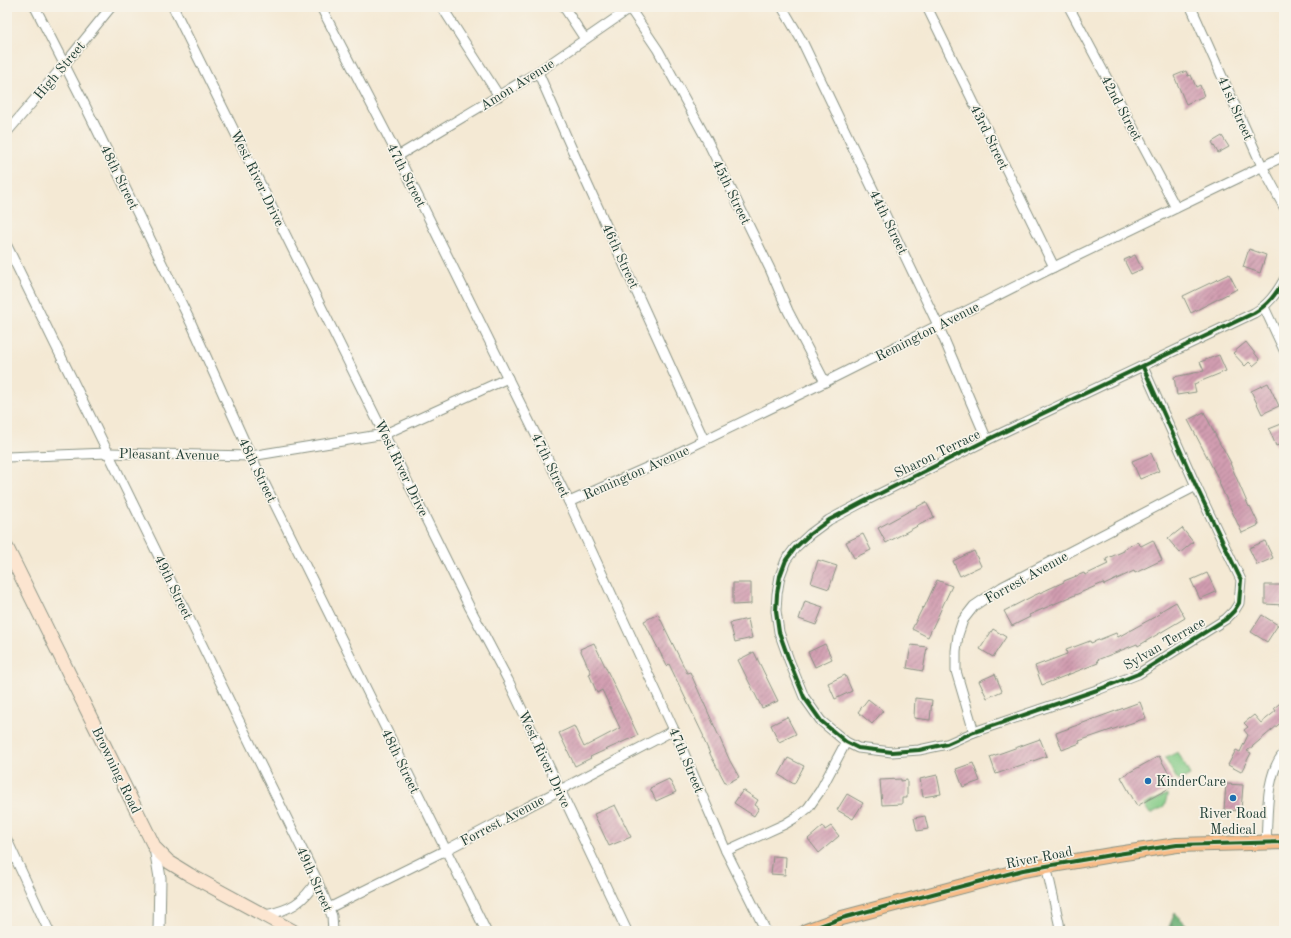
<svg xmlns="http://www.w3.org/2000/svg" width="1291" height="938" viewBox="0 0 1291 938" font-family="'Old Standard TT',serif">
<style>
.forest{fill:url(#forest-firs);stroke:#447654}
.park{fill:#83cb86;stroke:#51845d}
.building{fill:url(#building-hatch)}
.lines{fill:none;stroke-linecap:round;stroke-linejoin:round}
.minor-casing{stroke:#8a9384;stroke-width:11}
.tertiary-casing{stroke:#8a9384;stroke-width:13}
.secondary-casing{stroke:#8a9384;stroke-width:15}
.primary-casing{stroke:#8a9384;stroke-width:16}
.minor{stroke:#fff;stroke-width:9}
.tertiary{stroke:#fff;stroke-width:11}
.secondary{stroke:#fce5d0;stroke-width:13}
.primary{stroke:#f8bd89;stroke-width:14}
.cycleway-casing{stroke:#f7f3e8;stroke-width:6}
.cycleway{stroke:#1b5e20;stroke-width:4}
.poi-dot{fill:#1f6fb2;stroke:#f7f3e8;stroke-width:1.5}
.labels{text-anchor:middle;stroke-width:3.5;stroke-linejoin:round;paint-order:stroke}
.street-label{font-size:14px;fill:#1f3d34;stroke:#f7f3e8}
.poi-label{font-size:14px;fill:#1f3d34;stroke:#f7f3e8;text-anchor:start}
</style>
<defs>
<pattern id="forest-firs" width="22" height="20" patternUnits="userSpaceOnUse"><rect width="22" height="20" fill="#6aaf73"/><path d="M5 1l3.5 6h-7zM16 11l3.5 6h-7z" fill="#57905f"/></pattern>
<pattern id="building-hatch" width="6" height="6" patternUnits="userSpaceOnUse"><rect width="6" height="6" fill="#d19db0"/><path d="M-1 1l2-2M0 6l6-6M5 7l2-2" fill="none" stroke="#a98190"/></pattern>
</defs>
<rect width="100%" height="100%" fill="#f7f3e8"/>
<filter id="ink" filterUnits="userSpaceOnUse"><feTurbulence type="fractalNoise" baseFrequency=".025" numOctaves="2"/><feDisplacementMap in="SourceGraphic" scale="8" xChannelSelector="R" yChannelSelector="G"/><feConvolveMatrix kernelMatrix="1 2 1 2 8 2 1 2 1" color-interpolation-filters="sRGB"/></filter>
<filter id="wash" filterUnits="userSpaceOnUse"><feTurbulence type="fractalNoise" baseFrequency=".012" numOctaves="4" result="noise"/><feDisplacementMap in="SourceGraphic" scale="16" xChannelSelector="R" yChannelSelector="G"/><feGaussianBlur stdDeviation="0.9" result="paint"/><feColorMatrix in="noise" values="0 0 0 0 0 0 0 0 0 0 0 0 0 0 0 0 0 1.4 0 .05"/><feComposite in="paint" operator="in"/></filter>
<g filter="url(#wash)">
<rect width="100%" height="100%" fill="#f4e9d4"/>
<polygon class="forest" points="1175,913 1193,931 1167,931"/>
<g class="park">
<polygon points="1178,752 1190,775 1178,781 1165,758"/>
<polygon points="1167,794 1167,797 1164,807 1150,814 1144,805"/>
</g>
<g id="blocks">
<g class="building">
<polygon points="1186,71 1188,76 1191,75 1196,87 1200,85 1204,96 1186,104 1174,76"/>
<polygon points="1222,136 1229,147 1218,153 1212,142"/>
<polygon points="1249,249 1266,255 1260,273 1243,267"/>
<polygon points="1135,255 1142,269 1131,274 1124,260"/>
<polygon points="1229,274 1237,289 1191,313 1183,296"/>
<polygon points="1246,342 1260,360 1253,366 1249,362 1245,366 1233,353"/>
<polygon points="1219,355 1226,371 1194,384 1196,392 1177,395 1174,377 1204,371 1200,362"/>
<polygon points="1268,383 1279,406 1262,414 1251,391"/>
<polygon points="1204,412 1221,446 1223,448 1231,463 1230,463 1249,507 1250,506 1259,525 1242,533 1219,483 1220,482 1188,420"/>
<polygon points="1284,423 1284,443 1276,446 1269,429"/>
<polygon points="1151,453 1159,471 1140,479 1132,461"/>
<polygon points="926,502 934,517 886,543 878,528"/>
<polygon points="1182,528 1193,542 1180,553 1168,539"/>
<polygon points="863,534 871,550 854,558 846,542"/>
<polygon points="1153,540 1162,560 1135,573 1134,571 1104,585 1103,583 1061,601 1029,615 1030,617 1012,626 1004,611 1033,596 1064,582 1064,581 1084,573 1085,575 1108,564 1106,559 1124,551 1124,549 1137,542 1141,546"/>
<polygon points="1265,541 1273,558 1257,565 1249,548"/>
<polygon points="974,551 981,566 960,576 953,561"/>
<polygon points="818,560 837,566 829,589 811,583"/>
<polygon points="1207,573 1216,592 1200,599 1191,580"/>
<polygon points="937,580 952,586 928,637 912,629 923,607 924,608"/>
<polygon points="733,583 751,583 751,604 733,605"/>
<polygon points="1265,585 1284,585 1283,605 1265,604"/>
<polygon points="805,601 823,607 816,625 799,619"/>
<polygon points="1176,602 1185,618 1138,646 1137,644 1097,660 1098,663 1042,685 1035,666 1067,654 1066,650 1090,641 1091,643 1116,633 1118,637 1160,614 1159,612"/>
<polygon points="658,614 687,673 690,672 730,761 739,777 726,784 711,756 703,738 704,737 669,664 667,666 644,621"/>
<polygon points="1262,615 1278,625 1267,642 1251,632"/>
<polygon points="748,619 752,638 735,642 730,623"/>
<polygon points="993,629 1006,637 993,657 980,649"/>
<polygon points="594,643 638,735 590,757 591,758 575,766 559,733 574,726 584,747 620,728 602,690 597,693 589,674 591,673 580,649"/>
<polygon points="825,644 832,659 815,667 808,652"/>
<polygon points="911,645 927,647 923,671 907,668"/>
<polygon points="754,652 778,701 762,708 738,660"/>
<polygon points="995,674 1002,691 987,698 979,681"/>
<polygon points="845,675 852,691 835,699 828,683"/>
<polygon points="915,698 932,700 930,720 914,718"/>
<polygon points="868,699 883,711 872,724 858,712"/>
<polygon points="1284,700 1284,720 1247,751 1251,753 1241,772 1228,765 1236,750 1240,752 1248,735 1244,730 1248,727 1244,723 1254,715 1261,723 1276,711 1274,708"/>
<polygon points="1140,702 1146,718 1079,741 1080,743 1062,750 1056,733"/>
<polygon points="787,717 796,734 779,742 771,725"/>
<polygon points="1040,739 1047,756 996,774 990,757"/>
<polygon points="1159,756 1175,785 1137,806 1121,777"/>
<polygon points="788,758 804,766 794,784 779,775"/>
<polygon points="973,763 980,781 963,787 956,769"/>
<polygon points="937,775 941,794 923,797 920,779"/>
<polygon points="669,779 676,792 656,801 650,788"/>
<polygon points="901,779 901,781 907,780 907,798 902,798 902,804 882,805 880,780"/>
<polygon points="1226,784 1243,785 1241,811 1224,810"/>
<polygon points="743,790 758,800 755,805 759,808 754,816 734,803"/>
<polygon points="847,794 863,803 853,819 837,810"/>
<polygon points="615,805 631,837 609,846 594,814"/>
<polygon points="925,816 928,829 917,831 914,818"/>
<polygon points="823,826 825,830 831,826 839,836 819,853 808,839"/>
<polygon points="773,856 786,857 785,875 771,874"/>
</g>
</g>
</g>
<g filter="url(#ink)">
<use href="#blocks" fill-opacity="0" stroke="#8a9384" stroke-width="1"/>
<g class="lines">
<g class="minor-casing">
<g id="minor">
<polyline points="35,7 81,97 192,325 251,456 486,931"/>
<polyline points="173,7 470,608 508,680 627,931"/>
<polyline points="321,7 398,156 569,502 674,730 726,851 766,931"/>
<polyline points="442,7 499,96"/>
<polyline points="564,7 585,39"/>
<polyline points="629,7 658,50 707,140 770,269 788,311 825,382"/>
<polyline points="782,7 802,41 938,325 987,440"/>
<polyline points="927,7 1054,267"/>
<polyline points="1069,7 1176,208"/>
<polyline points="1191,7 1262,166 1284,207"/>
<polyline points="538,72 585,179 704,440"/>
<polyline points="7,132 64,65 111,7"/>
<polyline points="398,156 538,72 632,7"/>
<polyline points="7,246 317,880 332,916 333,931"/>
<polyline points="1264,307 1284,350"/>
<path d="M1143,367L1196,486L1241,580L1239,603L1234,611L1226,619L1138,674L1100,689L974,732L947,744L919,750L892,752L858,748L846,742L821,721L804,697L789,660L779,632L776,611L777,594L780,576L786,560L795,548L810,534L829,520L863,502L987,440L1254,313C1268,305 1276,294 1284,280"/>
<polyline points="7,457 108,453 251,456 385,434 508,378"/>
<polyline points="569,502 655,464 825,382 1054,267 1284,156"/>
<polyline points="974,732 956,671 956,651 958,635 963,620 974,606 1002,587 1196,486"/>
<polyline points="7,840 49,931"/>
<path d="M1266,842C1268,815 1265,775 1284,753"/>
<polyline points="726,851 785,824 798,816 808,808 820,791 846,742"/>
<polyline points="1046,865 1059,923 1060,931"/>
<polyline points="329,908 446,850 674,730"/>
<path d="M265,915C290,910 303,903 317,880"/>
</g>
</g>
<g class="tertiary-casing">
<polyline id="tertiary" points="155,848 160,878 159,931"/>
</g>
<g class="secondary-casing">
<polyline id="secondary" points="7,548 155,848 169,862 190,875 293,931"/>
</g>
<g class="primary-casing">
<polyline id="primary" points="806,931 842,918 1023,870 1111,855 1177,845 1284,842"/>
</g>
<use href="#minor" class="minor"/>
<use href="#tertiary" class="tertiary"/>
<use href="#secondary" class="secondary"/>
<use href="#primary" class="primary"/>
<g class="cycleway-casing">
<g id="cycleway">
<path d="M1143,367L1196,486L1241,580L1239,603L1234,611L1226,619L1138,674L1100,689L974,732L947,744L919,750L892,752L858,748L846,742L821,721L804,697L789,660L779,632L776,611L777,594L780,576L786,560L795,548L810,534L829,520L863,502L987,440L1254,313C1268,305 1276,294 1284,280"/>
<polyline points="806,931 842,918 1023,870 1111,855 1177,845 1284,842"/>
</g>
</g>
<use href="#cycleway" class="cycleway"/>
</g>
</g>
<g class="poi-dot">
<circle cx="1148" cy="781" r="4"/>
<circle cx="1233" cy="798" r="4"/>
</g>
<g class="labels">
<g class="street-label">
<text transform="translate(59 70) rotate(-50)" y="5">High Street</text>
<text transform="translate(517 84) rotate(-32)" y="5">Amon Avenue</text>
<text transform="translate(1122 108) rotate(62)" y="5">42nd Street</text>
<text transform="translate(1236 108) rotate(66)" y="5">41st Street</text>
<text transform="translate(990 137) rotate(64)" y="5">43rd Street</text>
<text transform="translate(407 175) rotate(63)" y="5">47th Street</text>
<text transform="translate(120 177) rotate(64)" y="5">48th Street</text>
<text transform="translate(258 178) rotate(64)" y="5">West River Drive</text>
<text transform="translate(732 192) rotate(64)" y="5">45th Street</text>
<text transform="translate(889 222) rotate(64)" y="5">44th Street</text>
<text transform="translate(621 256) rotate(65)" y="5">46th Street</text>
<text transform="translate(927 331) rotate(-27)" y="5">Remington Avenue</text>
<text transform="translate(937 453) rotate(-26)" y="5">Sharon Terrace</text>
<text transform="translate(169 454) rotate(1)" y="5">Pleasant Avenue</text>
<text transform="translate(551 465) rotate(64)" y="5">47th Street</text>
<text transform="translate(402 468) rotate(64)" y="5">West River Drive</text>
<text transform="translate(258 470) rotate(64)" y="5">48th Street</text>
<text transform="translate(636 472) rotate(-24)" y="5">Remington Avenue</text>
<text transform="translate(1026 577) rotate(-29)" y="5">Forrest Avenue</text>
<text transform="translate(174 587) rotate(64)" y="5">49th Street</text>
<text transform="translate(1164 643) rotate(-30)" y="5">Sylvan Terrace</text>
<text transform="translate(545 759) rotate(65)" y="5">West River Drive</text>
<text transform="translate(687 760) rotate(67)" y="5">47th Street</text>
<text transform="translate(401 761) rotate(64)" y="5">48th Street</text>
<text transform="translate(117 770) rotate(64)" y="5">Browning Road</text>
<text transform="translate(502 820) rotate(-28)" y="5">Forrest Avenue</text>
<text transform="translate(1039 857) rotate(-11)" y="5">River Road</text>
<text transform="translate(315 879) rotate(66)" y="5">49th Street</text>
</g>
<g class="poi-label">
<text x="1156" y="786">KinderCare</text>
<text x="1233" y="818" text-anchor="middle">River Road<tspan x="1233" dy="16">Medical</tspan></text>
</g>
</g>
<rect width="1291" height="938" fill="none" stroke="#f7f3e8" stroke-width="24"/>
</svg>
